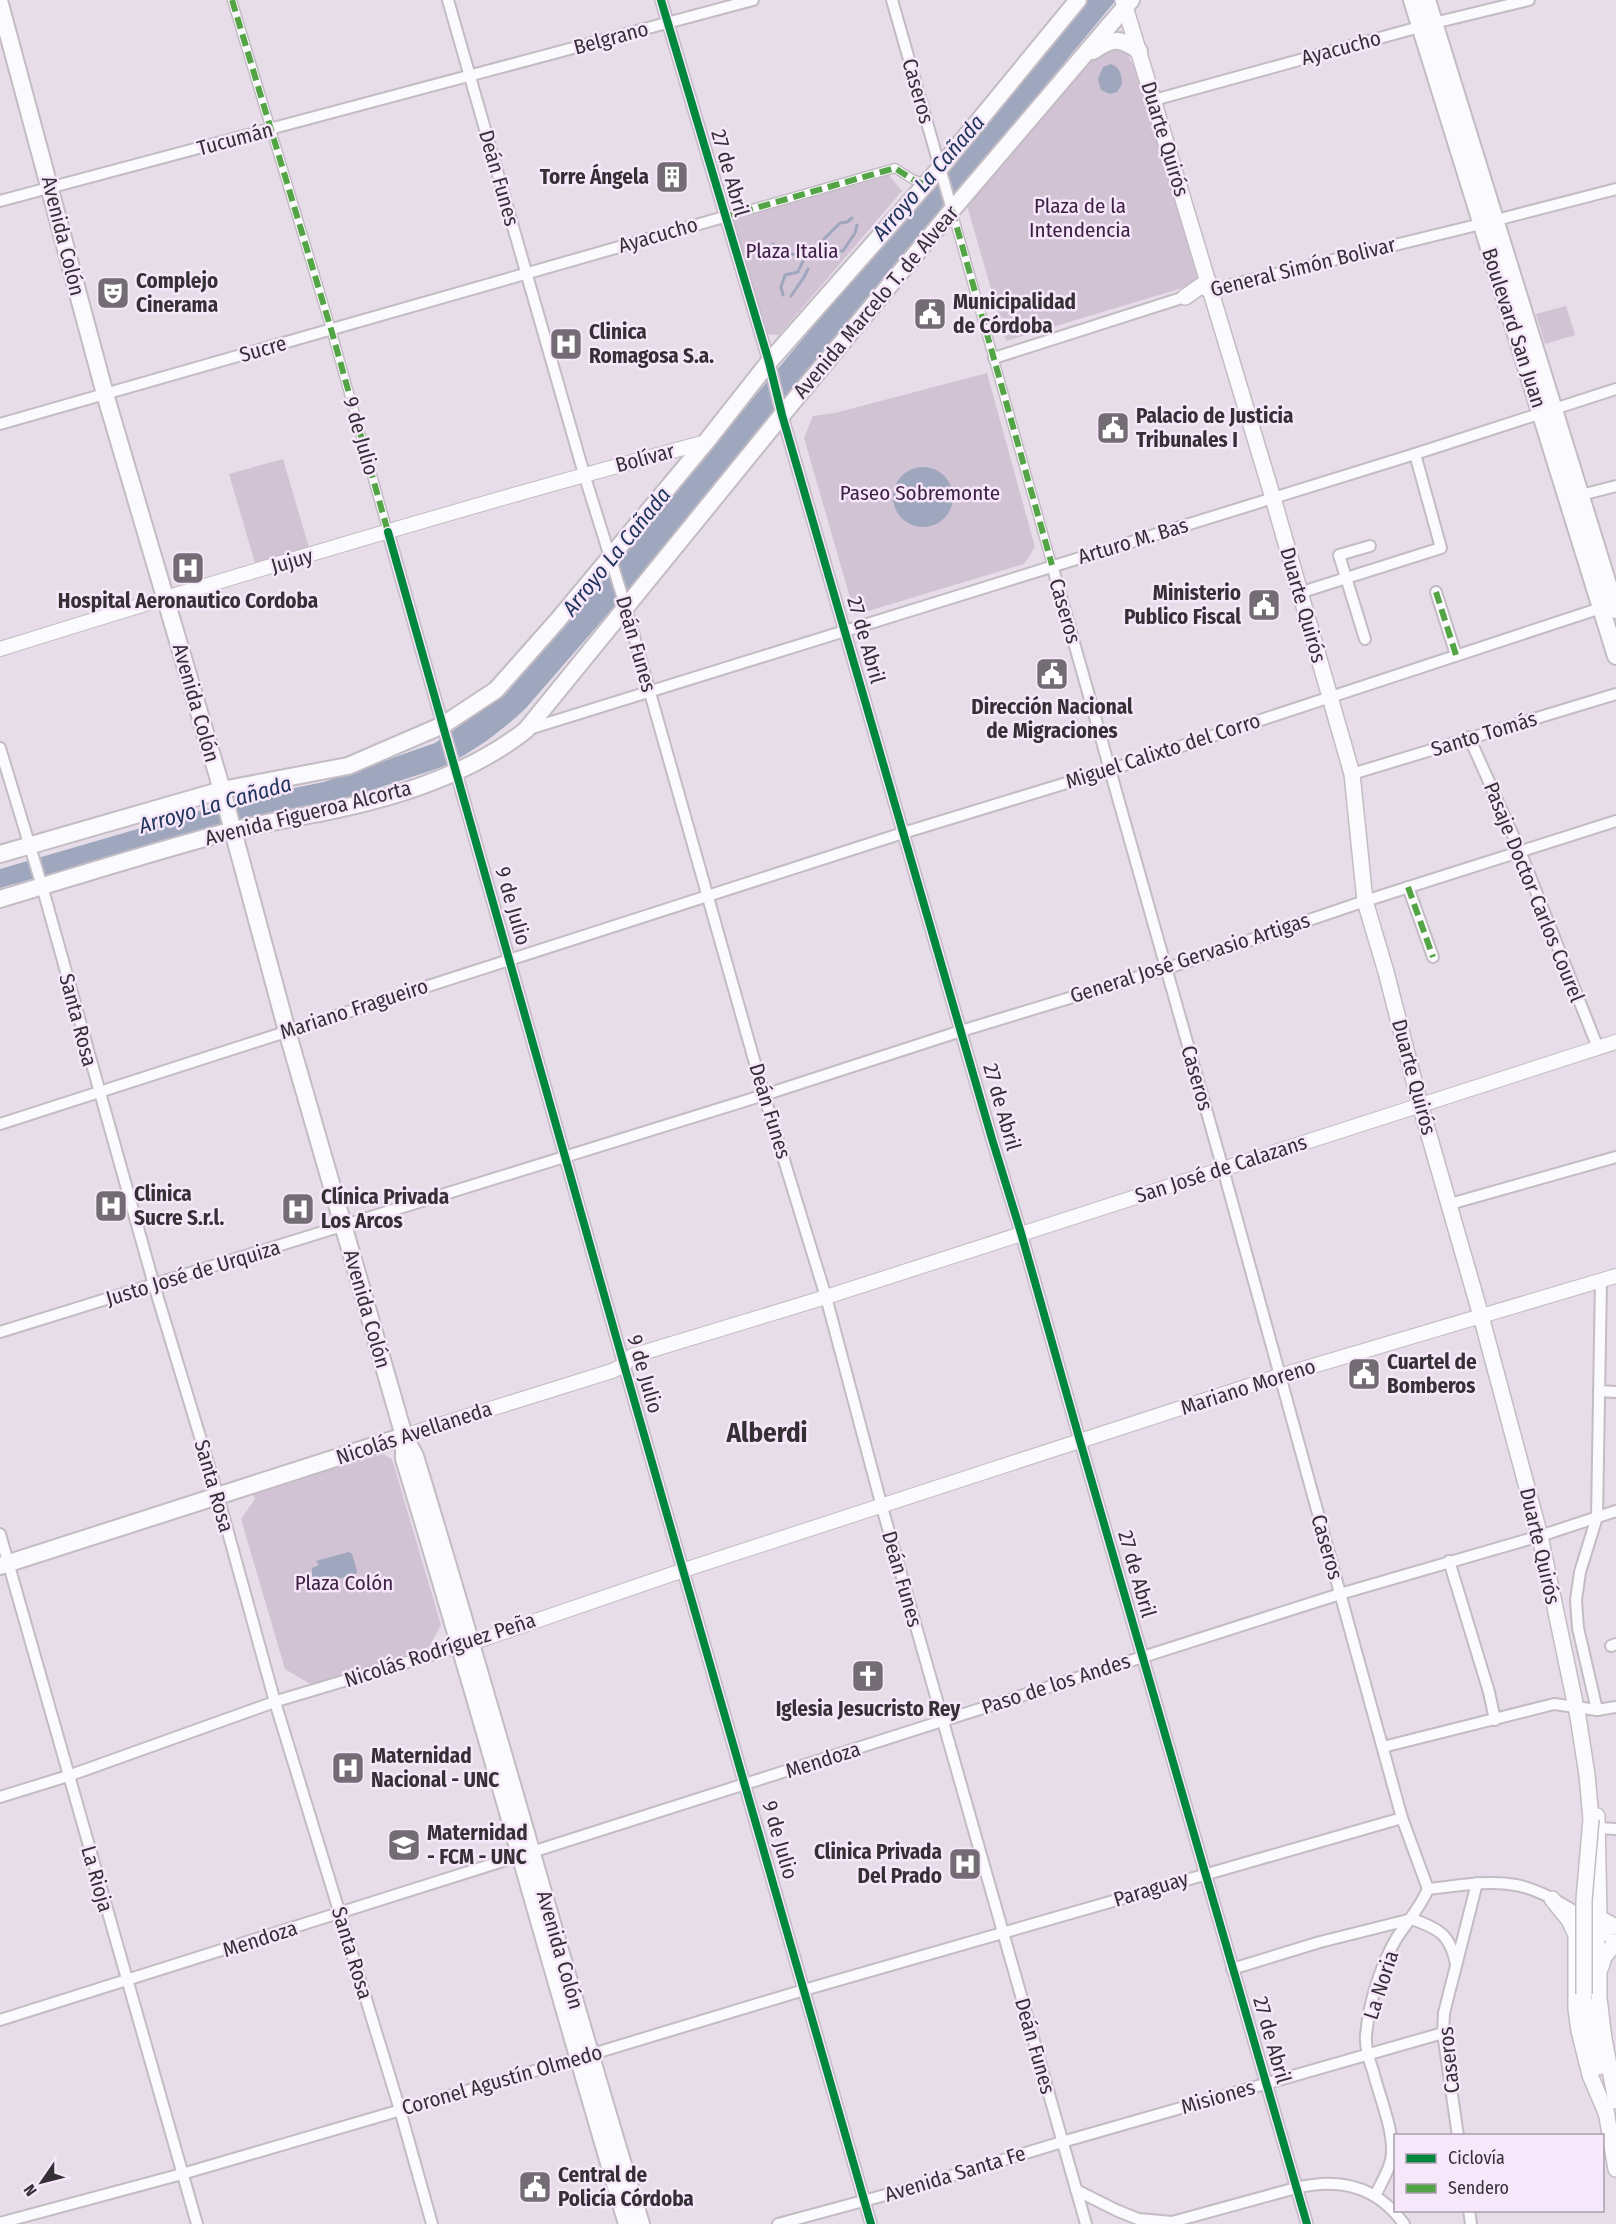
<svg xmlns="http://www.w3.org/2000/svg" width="1616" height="2224" viewBox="0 0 1616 2224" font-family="'Fira Sans Condensed',sans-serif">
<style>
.green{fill:#d1c2d4}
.water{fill:#9fa7be}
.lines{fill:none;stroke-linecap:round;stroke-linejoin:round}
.stream{stroke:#9fa7be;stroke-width:3}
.pedestrian-casing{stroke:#c3bcc4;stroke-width:11}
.minor-casing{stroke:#c3bcc4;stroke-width:14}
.tertiary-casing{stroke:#c3bcc4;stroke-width:16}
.secondary-casing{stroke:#c3bcc4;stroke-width:18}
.primary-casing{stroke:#c3bcc4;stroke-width:20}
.pedestrian{stroke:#fbfafc;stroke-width:8}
.minor{stroke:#fbfafc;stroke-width:10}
.tertiary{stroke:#fbfafc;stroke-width:14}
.secondary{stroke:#fbfafc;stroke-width:15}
.primary{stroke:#fbfafc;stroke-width:16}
.secondary-bridge-casing{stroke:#c3bcc4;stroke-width:18;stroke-linecap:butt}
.secondary-bridge{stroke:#fbfafc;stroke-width:15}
.quiet{stroke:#53a444;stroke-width:6;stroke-dasharray:12 6;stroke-linecap:butt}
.cycleway-casing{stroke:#f7e7fa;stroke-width:11}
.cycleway{stroke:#00873e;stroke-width:8}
.labels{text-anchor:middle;stroke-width:5;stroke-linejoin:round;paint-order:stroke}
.street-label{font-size:21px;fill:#352f36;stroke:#f7e7fa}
.poi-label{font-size:21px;font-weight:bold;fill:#352f36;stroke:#f7e7fa;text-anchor:start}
.park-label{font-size:21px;fill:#3e2045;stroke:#f7e7fa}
.water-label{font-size:22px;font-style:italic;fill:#21365d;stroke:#f7e7fa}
.district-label{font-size:27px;font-weight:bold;fill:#352f36;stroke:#f7e7fa}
</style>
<rect width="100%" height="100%" fill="#e6dde8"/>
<g class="green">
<polygon points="1118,46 1126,52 1139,75 1199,283 1006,341 966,202 1094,58"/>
<polygon points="887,173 902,191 779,335 767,334 733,220"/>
<polygon points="1566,306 1575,335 1545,344 1536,314"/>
<polygon points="987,373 1035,547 1024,564 855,615 804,438 813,416 835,413"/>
<polygon points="283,459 309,548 255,563 229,474"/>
<polygon points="383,1454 392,1459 441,1625 429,1647 312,1685 285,1669 241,1519 255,1499 253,1493"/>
</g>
<g class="water">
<path d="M1086,0H1116L625,594L526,708C502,731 473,752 442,767L332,803L252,817L0,888V869L244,798L324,782L435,743L506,694Z"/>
<path d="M1111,64C1120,67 1122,76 1122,84L1117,92L1110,94L1101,90L1098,79L1103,67Z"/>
<circle cx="923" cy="497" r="30"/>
<polygon points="349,1552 352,1554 357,1571 356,1574 322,1583 321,1580 316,1580 312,1576 312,1568 319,1565 316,1561"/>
</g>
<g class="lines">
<g class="stream">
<polyline points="824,239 840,223 847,222 852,218"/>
<polyline points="773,244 786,255 796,254"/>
<polyline points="827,250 843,251 855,233 857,225"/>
<polyline points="783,295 781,287 785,275 798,272 803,261"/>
<polyline points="791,296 804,277 808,269"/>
</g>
<g class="pedestrian-casing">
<g id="pedestrian">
<polyline points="232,0 331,329 388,532"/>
<polyline points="952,211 1052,565"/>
<polyline points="724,217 895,168 912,179 925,184"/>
</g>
</g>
<g class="minor-casing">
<g id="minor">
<polyline points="448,0 584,474 626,608 764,1095 826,1297 882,1507 1086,2224"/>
<polyline points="661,0 769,362 782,415 992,1139 1021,1233 1080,1441 1307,2224"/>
<polyline points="892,0 952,210"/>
<polyline points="1154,100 1434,23 1529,0"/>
<polyline points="0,201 753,0"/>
<polyline points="1206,291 1481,224 1616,189"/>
<polyline points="994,358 1191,295"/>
<polyline points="0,424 724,217"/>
<polyline points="1581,495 1616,486"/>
<polyline points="388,532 624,1365 871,2224"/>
<path d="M1052,565L1223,1169L1402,1818L1428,1889C1420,1908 1407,1922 1396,1939C1380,1967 1369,2003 1366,2035C1365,2047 1369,2060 1373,2071C1379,2095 1393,2128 1392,2152C1392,2166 1382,2181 1376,2194"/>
<polyline points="1436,592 1456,655"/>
<polyline points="1299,593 1441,548 1415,454"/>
<polyline points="1365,639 1339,555 1370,546"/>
<polyline points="529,729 1415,454 1616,389"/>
<polyline points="1469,737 1520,851 1598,1048"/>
<polyline points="0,748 42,886 154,1285 218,1496 275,1702 400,2110 432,2224"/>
<polyline points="1352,774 1616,694"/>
<polyline points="1408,887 1433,957"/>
<polyline points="0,1124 903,833 1109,770 1604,607"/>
<polyline points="1450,1204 1616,1157"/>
<polyline points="0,1332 764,1095 961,1031 1165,969 1365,901 1616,821"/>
<polyline points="1599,1391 1616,1392"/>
<polyline points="0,1534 197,2224"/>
<polyline points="1449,1561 1489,1692 1495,1720"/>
<polyline points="1611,1646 1616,1644"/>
<polyline points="1597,1710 1578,1628 1576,1600 1580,1572 1597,1517 1601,1280"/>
<polyline points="1383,1747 1554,1704 1597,1710 1616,1707"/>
<polyline points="0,1797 68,1776 280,1700 461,1646"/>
<polyline points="1597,1828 1616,1829"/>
<polyline points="532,1852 1340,1594 1540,1536 1616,1511"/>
<path d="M1428,1889C1457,1886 1487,1880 1516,1885C1548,1891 1591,1920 1615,1943"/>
<path d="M1412,1919C1439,1929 1450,1934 1456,1964"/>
<polyline points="1232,1969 1320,1942 1412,1919"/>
<polyline points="0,2020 519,1856"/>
<polyline points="1458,2136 1443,2033 1444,2013 1477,1883"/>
<path d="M1076,2190L1116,2210L1138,2219L1172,2222L1296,2188C1340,2177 1377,2186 1404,2224"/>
<polyline points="1469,2210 1471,2224"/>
<polyline points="0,2223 182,2174 589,2055 804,1990 1402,1818"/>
<polyline points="778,2224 915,2187 1062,2142 1443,2033"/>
</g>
</g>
<g class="tertiary-casing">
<g id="tertiary">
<path d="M0,649C234,576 469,505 706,442"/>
<polyline points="404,1436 612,1371 624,1365 632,1356 826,1297 1616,1042"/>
<polyline points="463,1646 684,1570 1279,1376 1616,1276"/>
</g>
</g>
<g class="secondary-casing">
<g id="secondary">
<polyline points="1123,0 1273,498 1352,774 1365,901 1386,972 1420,1104 1481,1316 1540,1536 1578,1717 1587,1775 1591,1819"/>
<polyline points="1185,297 1208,281"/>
<polyline points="1597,1816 1599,1918 1616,1927"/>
<polyline points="1552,1899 1569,1920 1576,1935 1576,2009 1579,2031 1590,2075 1607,2115"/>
<polyline points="1580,1940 1587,1926 1596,1925 1599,1973 1599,1998 1604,2039 1616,2101"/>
<polyline points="1601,1967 1604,1957 1616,1942"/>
<polyline points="1585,2003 1599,2067"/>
<polyline points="1605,2105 1616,2169"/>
</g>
</g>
<g class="primary-casing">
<g id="primary">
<polyline points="1412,0 1616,656"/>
<polyline points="1427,0 1616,610"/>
<path d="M0,4L105,394L222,790L287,1031L404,1436L415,1456C493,1711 563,1969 641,2224"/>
<path d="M1093,51C1112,38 1120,37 1139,51"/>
<polyline points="0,854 222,790 348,766 443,725 496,690 558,620 706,442 769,362 940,168 1078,0"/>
<path d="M0,899C77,876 154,851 231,831C270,821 309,816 347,807C410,793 475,770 526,730L782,415L952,210L1131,0"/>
<path d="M404,1437V1459C482,1713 551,1969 627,2224"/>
<polyline points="0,1566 404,1436"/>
</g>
</g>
<use href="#pedestrian" class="pedestrian"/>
<use href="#minor" class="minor"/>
<use href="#tertiary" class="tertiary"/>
<use href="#secondary" class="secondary"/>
<use href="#primary" class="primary"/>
<g class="secondary-bridge-casing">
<polyline id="secondary-bridge" points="1584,1994 1584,1900 1591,1819"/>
</g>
<use href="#secondary-bridge" class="secondary-bridge"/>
<g class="quiet">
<polyline points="232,0 331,329 388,532"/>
<polyline points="952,210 1052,565"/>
<polyline points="724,217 895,168 912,179 926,185"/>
<polyline points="1436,592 1456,655"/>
<polyline points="1408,887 1433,957"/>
</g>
<g class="cycleway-casing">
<g id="cycleway">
<polyline points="661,0 769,362 782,415 992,1139 1021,1233 1080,1441 1307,2224"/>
<polyline points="388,532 624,1365 871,2224"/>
</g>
</g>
<use href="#cycleway" class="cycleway"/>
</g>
<defs>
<g id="building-square" transform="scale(1.725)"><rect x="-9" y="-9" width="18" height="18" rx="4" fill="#736c74" stroke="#f7e7fa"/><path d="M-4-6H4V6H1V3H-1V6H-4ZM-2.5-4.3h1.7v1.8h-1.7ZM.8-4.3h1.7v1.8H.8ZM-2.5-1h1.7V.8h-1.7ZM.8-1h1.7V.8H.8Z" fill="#fff"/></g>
<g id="theatre-square" transform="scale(1.725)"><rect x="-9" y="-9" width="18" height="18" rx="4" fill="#736c74" stroke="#f7e7fa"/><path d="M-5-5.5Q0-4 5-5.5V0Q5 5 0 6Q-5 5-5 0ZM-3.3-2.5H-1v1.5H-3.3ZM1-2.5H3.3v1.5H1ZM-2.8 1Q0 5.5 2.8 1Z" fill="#fff"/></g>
<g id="civic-square" transform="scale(1.725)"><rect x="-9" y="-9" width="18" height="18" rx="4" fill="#736c74" stroke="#f7e7fa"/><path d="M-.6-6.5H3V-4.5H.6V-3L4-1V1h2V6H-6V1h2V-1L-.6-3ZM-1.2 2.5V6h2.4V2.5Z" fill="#fff"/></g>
<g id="hospital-square" transform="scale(1.725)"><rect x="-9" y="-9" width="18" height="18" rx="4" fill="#736c74" stroke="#f7e7fa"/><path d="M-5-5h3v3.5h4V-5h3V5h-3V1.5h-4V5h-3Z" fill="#fff"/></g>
<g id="church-square" transform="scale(1.725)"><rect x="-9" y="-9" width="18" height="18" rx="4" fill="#736c74" stroke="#f7e7fa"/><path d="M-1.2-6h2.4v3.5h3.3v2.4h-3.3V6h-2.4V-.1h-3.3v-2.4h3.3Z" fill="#fff"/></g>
<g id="university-square" transform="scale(1.725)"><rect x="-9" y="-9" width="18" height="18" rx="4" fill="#736c74" stroke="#f7e7fa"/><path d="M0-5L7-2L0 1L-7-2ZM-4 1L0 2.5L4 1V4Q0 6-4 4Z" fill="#fff"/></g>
</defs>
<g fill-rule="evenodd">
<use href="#building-square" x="672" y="177"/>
<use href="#theatre-square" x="113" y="293"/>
<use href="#civic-square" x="930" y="314"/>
<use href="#hospital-square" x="566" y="344"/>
<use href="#civic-square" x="1113" y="428"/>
<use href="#hospital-square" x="188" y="568"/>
<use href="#civic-square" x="1264" y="605"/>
<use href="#civic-square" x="1052" y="674"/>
<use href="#hospital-square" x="111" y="1206"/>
<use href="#hospital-square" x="298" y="1209"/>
<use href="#civic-square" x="1364" y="1374"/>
<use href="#church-square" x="868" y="1676"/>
<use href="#hospital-square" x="348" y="1768"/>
<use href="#university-square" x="404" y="1845"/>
<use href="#hospital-square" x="965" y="1864"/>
<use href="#civic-square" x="535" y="2187"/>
</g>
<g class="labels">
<g class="street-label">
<text transform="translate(611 38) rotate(-15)" y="7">Belgrano</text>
<text transform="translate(1341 48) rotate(-15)" y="7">Ayacucho</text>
<text transform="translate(918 91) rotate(74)" y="7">Caseros</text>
<text transform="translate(235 139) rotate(-15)" y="7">Tucumán</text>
<text transform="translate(1165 139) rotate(73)" y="7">Duarte Quirós</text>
<text transform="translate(730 173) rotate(74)" y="7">27 de Abril</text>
<text transform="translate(499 178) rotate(74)" y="7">Deán Funes</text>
<text transform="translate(658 235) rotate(-16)" y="7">Ayacucho</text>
<text transform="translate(63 236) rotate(76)" y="7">Avenida Colón</text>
<text transform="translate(1303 267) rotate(-14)" y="7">General Simón Bolivar</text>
<text transform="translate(876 302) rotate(-50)" y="7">Avenida Marcelo T. de Alvear</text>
<text transform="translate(1514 328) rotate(72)" y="7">Boulevard San Juan</text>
<text transform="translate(263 349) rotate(-16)" y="7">Sucre</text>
<text transform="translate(361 436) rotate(74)" y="7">9 de Julio</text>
<text transform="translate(645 458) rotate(-15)" y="7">Bolívar</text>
<text transform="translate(1133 541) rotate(-17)" y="7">Arturo M. Bas</text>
<text transform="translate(292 561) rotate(-16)" y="7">Jujuy</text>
<text transform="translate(1303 605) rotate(74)" y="7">Duarte Quirós</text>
<text transform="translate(1065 611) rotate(74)" y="7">Caseros</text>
<text transform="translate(866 640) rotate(74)" y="7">27 de Abril</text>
<text transform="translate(636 644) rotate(74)" y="7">Deán Funes</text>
<text transform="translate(196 703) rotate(74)" y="7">Avenida Colón</text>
<text transform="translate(1484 734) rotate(-17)" y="7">Santo Tomás</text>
<text transform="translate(1163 751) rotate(-18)" y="7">Miguel Calixto del Corro</text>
<text transform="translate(308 813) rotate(-14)" y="7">Avenida Figueroa Alcorta</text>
<text transform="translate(1534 892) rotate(68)" y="7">Pasaje Doctor Carlos Courel</text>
<text transform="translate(513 906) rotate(74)" y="7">9 de Julio</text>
<text transform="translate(1190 958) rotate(-18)" y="7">General José Gervasio Artigas</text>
<text transform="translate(354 1009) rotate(-18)" y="7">Mariano Fragueiro</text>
<text transform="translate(78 1020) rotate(75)" y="7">Santa Rosa</text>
<text transform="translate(1414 1077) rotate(75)" y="7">Duarte Quirós</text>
<text transform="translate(1197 1078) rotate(74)" y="7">Caseros</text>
<text transform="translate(1002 1107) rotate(74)" y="7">27 de Abril</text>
<text transform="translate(770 1111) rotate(73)" y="7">Deán Funes</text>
<text transform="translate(1221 1169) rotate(-18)" y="7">San José de Calazans</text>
<text transform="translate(193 1273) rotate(-17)" y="7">Justo José de Urquiza</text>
<text transform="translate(367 1309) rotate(74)" y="7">Avenida Colón</text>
<text transform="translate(645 1374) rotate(74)" y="7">9 de Julio</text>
<text transform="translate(1248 1387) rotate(-18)" y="7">Mariano Moreno</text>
<text transform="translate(414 1433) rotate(-18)" y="7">Nicolás Avellaneda</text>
<text transform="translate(214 1486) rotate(74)" y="7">Santa Rosa</text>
<text transform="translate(1540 1546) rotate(77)" y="7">Duarte Quirós</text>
<text transform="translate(1327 1547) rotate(74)" y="7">Caseros</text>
<text transform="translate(1137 1574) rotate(74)" y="7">27 de Abril</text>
<text transform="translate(902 1579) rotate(74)" y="7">Deán Funes</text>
<text transform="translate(440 1650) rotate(-18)" y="7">Nicolás Rodríguez Peña</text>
<text transform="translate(1056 1684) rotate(-18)" y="7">Paso de los Andes</text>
<text transform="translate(823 1760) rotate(-18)" y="7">Mendoza</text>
<text transform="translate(780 1840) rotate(74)" y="7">9 de Julio</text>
<text transform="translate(97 1879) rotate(74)" y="7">La Rioja</text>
<text transform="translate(1151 1889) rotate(-17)" y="7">Paraguay</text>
<text transform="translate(260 1939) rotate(-18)" y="7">Mendoza</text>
<text transform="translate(560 1950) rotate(74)" y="7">Avenida Colón</text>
<text transform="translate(352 1953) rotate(73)" y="7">Santa Rosa</text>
<text transform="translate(1381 1985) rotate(-72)" y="7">La Noria</text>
<text transform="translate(1272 2040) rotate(74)" y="7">27 de Abril</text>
<text transform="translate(1035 2046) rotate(74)" y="7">Deán Funes</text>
<text transform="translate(1449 2060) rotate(-96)" y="7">Caseros</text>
<text transform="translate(502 2080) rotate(-16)" y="7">Coronel Agustín Olmedo</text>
<text transform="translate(1218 2097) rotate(-16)" y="7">Misiones</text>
<text transform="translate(955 2174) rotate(-17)" y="7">Avenida Santa Fe</text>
</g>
<g class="poi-label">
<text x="649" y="184" text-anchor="end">Torre Ángela</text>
<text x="136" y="288">Complejo<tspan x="136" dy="24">Cinerama</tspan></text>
<text x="953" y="309">Municipalidad<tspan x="953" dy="24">de Córdoba</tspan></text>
<text x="589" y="339">Clinica<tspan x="589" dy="24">Romagosa S.a.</tspan></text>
<text x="1136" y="423">Palacio de Justicia<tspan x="1136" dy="24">Tribunales I</tspan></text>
<text x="1241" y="600" text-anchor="end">Ministerio<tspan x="1241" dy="24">Publico Fiscal</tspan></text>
<text x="188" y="608" text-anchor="middle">Hospital Aeronautico Cordoba</text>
<text x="1052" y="714" text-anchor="middle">Dirección Nacional<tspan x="1052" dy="24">de Migraciones</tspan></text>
<text x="134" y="1201">Clinica<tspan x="134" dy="24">Sucre S.r.l.</tspan></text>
<text x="321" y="1204">Clínica Privada<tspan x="321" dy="24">Los Arcos</tspan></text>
<text x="1387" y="1369">Cuartel de<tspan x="1387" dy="24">Bomberos</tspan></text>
<text x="868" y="1716" text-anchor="middle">Iglesia Jesucristo Rey</text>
<text x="371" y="1763">Maternidad<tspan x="371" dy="24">Nacional - UNC</tspan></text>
<text x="427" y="1840">Maternidad<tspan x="427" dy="24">- FCM - UNC</tspan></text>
<text x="942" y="1859" text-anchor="end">Clinica Privada<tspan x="942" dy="24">Del Prado</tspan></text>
<text x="558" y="2182">Central de<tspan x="558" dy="24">Policía Córdoba</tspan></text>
</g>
<g class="park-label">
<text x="1080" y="213">Plaza de la<tspan x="1080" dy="24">Intendencia</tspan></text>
<text x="792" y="258">Plaza Italia</text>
<text x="920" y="500">Paseo Sobremonte</text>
<text x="344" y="1590">Plaza Colón</text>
</g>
<g class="water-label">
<text transform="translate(928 177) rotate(-49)" y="8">Arroyo La Cañada</text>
<text transform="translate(616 551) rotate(-51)" y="8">Arroyo La Cañada</text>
<text transform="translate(215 804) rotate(-16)" y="8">Arroyo La Cañada</text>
</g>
<g class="district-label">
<text x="767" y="1442">Alberdi</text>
</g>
</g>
<rect x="1394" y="2134" width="210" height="78" fill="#f7e7fa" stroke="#a99dac" stroke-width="1.5"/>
<rect x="1406" y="2154" width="30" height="9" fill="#00873e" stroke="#a99dac" stroke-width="1.5"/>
<text x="1448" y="2164" font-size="18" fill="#352f36">Ciclovía</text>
<rect x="1406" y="2184" width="30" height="9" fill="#53a444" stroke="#a99dac" stroke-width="1.5"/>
<text x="1448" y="2194" font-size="18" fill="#352f36">Sendero</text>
<g transform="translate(42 2182) rotate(235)" stroke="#f7e7fa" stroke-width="4.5" paint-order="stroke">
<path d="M0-4.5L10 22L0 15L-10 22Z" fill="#352f36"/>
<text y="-9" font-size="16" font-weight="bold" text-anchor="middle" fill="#352f36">N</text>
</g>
</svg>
